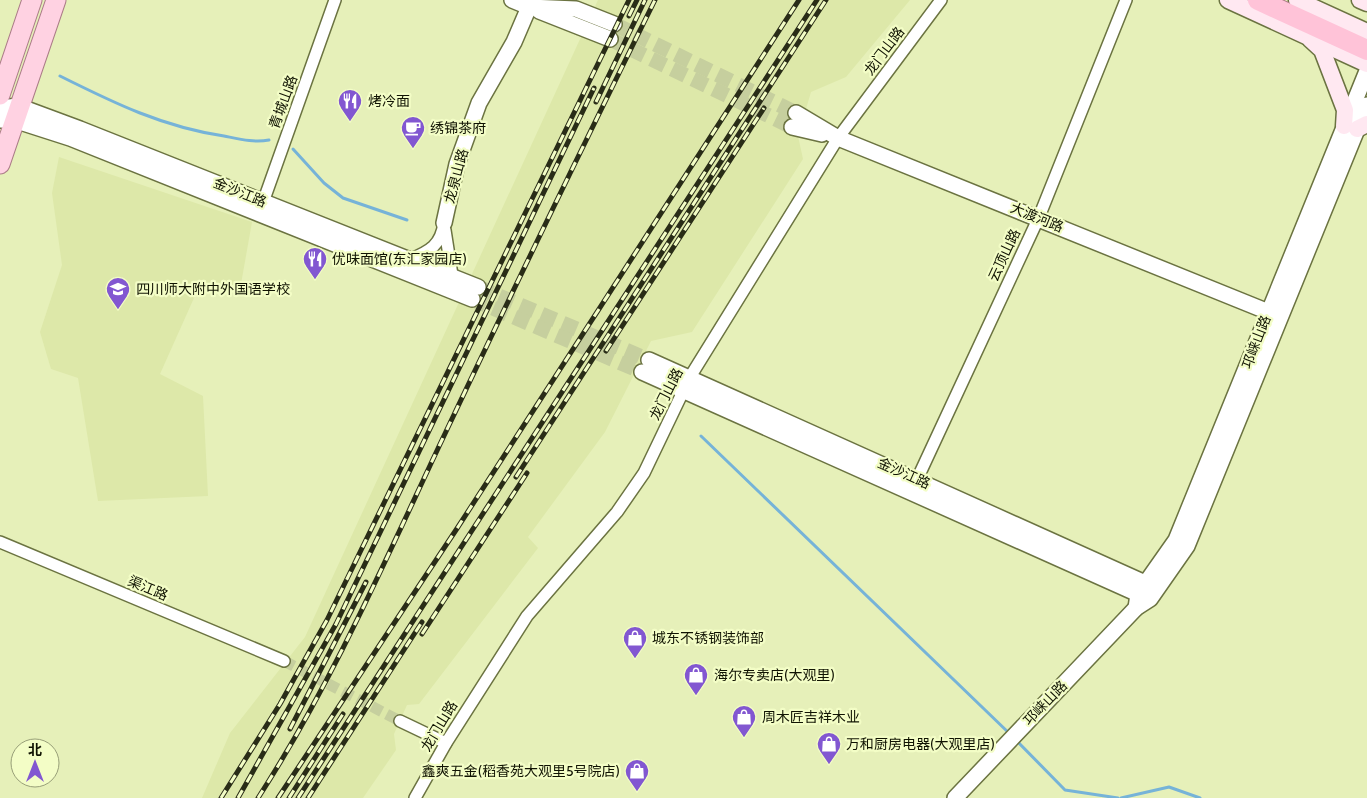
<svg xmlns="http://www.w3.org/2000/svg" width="1367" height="798" viewBox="0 0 1367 798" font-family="Cabin,'Noto Sans SC',sans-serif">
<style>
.built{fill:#dde8a9}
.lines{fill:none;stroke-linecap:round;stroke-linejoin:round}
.stream{stroke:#76b3d8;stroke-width:3}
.minor-tunnel{stroke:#c6cf9e;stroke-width:11;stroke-dasharray:11 5.5;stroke-linecap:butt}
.tertiary-tunnel{stroke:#c6cf9e;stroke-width:15;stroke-dasharray:15 8;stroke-linecap:butt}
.minor-casing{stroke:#6b7341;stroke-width:14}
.tertiary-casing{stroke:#6b7341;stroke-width:18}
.secondary-casing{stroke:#6b7341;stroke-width:19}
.primary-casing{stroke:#ab7c87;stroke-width:21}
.trunk-casing{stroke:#ab7c87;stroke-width:22}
.minor{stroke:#fff;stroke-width:11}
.tertiary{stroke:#fff;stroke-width:15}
.secondary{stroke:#ffe8f1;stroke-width:16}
.primary{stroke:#ffd2e2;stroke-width:19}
.trunk{stroke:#ffc3d8;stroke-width:20}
.rail-casing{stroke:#292c17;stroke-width:5}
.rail{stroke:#f3fdc6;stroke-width:3;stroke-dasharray:9;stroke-linecap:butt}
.labels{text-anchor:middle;stroke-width:4.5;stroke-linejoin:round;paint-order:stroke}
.street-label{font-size:14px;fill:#101302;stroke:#f3fdc6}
.poi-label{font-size:14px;fill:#101302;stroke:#f3fdc6;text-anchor:start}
</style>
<rect width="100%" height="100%" fill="#e6f0b9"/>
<g class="built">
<polygon points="598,0 910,0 846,77 811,92 798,136 803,159 692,332 651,341 605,432 528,537 538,548 419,704 407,705 394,734 396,750 363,798 202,798 230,733 305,637"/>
<polygon points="59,157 252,222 241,284 198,289 160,374 203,396 208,496 98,501 78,378 51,369 40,332 62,265 52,193"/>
</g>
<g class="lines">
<g class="stream">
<path d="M60,76C114,103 163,127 224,136C239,139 254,143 269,140"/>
<polyline points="293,149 324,183 343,198 407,220"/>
<polyline points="701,436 1010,734"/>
<polyline points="1016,740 1065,790 1118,798"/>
<polyline points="1121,798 1169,787 1200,798"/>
</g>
<polyline class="minor-tunnel" points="284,661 400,721"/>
<g class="tertiary-tunnel">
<polyline points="614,24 796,113"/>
<polyline points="610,39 792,127"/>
<polyline points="478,287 649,360"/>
<polyline points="472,299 642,372"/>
</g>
<g class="minor-casing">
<g id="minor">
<polyline points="261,208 335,0"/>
<polyline points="445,230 452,275"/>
<path d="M411,259C430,251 441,245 444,223"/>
<polyline points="914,486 1039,217 1126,0"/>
<polyline points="0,542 284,661"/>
<polyline points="400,721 446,743"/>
<polyline points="415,798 446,743 527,616 617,512 644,473 690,377 838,138 941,0"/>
</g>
</g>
<g class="tertiary-casing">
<g id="tertiary">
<polyline points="512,0 529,7 576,9 614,24"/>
<polyline points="539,11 610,39"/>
<polyline points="0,108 18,106 80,129 478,287"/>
<polyline points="796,113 838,138 1276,315"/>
<polyline points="0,120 14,120 70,138 472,299"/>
<polyline points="792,127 822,134"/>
<polyline points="444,223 457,164 479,103 514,42 532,0"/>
<polyline points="649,360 1154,587"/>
<polyline points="642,372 1147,598"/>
<polyline points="1136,608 1138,594 1176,540 1367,71"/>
<polyline points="955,798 1136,608 1150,599 1187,546 1367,105"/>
</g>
</g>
<g class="secondary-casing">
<g id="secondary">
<polyline points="1228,0 1367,64"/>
<polyline points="1297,0 1367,32"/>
<polyline points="1360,0 1367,3"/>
<polyline points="1310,39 1322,50 1345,110 1344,126"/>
<polyline points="1357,129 1367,124"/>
</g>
</g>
<g class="primary-casing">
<g id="primary">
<polyline points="0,95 32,0"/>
<polyline points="0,164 56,0"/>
</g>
</g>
<g class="trunk-casing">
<polyline id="trunk" points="1258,0 1367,50"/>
</g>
<use href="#minor" class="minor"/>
<use href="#tertiary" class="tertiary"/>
<use href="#secondary" class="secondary"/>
<use href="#primary" class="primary"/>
<use href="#trunk" class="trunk"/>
<g class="rail-casing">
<g id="rail">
<polyline points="629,16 637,0"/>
<polyline points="596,102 645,0"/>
<polyline points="606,351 764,108"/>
<polyline points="516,477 826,0"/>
<polyline points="422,634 527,473"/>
<polyline points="290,729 366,582"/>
<polyline points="221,798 280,704 327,620 629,0"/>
<polyline points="238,798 336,624 594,88"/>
<path d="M258,798C331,685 385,561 442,440C512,292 583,146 655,0"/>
<polyline points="278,798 456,530 799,0"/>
<polyline points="289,798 343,714"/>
<polyline points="298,798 817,0"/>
<polyline points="308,798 422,622"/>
</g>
</g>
<use href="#rail" class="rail"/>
</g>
<defs>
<g id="restaurant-pin" transform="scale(1.25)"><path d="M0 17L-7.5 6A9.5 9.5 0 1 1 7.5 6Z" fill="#8257d1" stroke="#f3fdc6"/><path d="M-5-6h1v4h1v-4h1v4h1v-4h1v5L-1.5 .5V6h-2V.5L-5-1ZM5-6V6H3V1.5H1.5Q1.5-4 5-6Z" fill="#fff"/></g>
<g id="cafe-pin" transform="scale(1.25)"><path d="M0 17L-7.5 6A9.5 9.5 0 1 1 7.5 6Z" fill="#8257d1" stroke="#f3fdc6"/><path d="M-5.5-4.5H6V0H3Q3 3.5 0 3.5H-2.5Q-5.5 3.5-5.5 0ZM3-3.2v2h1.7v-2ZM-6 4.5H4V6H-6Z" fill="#fff"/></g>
<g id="school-pin" transform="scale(1.25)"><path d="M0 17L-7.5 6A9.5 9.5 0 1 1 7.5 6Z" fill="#8257d1" stroke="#f3fdc6"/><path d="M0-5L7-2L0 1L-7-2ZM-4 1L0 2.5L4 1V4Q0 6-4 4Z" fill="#fff"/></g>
<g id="shop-pin" transform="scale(1.25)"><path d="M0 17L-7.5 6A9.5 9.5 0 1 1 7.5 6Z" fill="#8257d1" stroke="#f3fdc6"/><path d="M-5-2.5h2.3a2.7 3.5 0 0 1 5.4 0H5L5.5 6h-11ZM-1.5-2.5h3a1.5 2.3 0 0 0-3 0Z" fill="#fff"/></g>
</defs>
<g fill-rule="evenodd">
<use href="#restaurant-pin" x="350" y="101"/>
<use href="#cafe-pin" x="413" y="128"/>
<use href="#restaurant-pin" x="315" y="259"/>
<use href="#school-pin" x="118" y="289"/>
<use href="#shop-pin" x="635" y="638"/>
<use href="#shop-pin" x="696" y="675"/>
<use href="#shop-pin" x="744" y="717"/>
<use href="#shop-pin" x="829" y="744"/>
<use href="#shop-pin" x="637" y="771"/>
</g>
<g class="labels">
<g class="street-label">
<text transform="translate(884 51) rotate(-53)" y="5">龙门山路</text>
<text transform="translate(283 102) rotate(-70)" y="5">青城山路</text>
<text transform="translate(456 176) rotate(-75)" y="5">龙泉山路</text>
<text transform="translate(240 192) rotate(22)" y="5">金沙江路</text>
<text transform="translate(1037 217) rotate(22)" y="5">大渡河路</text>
<text transform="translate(1004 255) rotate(-65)" y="5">云顶山路</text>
<text transform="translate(1256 342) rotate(-69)" y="5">邛崃山路</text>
<text transform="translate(666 394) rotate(-63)" y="5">龙门山路</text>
<text transform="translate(904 473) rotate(24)" y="5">金沙江路</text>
<text transform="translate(148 588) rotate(23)" y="5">渠江路</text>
<text transform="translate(1045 703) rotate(-46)" y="5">邛崃山路</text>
<text transform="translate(439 726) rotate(-59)" y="5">龙门山路</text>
</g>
<g class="poi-label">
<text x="368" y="106">烤冷面</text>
<text x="430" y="133">绣锦茶府</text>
<text x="332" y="264">优味面馆(东汇家园店)</text>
<text x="136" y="294">四川师大附中外国语学校</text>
<text x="652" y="643">城东不锈钢装饰部</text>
<text x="714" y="680">海尔专卖店(大观里)</text>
<text x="762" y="722">周木匠吉祥木业</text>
<text x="846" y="749">万和厨房电器(大观里店)</text>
<text x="620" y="776" text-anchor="end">鑫爽五金(稻香苑大观里5号院店)</text>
</g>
</g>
<g transform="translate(35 763)"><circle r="24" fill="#f3fdc6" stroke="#989f78"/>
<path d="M0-4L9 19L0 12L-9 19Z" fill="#8257d1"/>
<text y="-8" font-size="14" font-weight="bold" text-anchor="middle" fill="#101302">北</text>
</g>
</svg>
